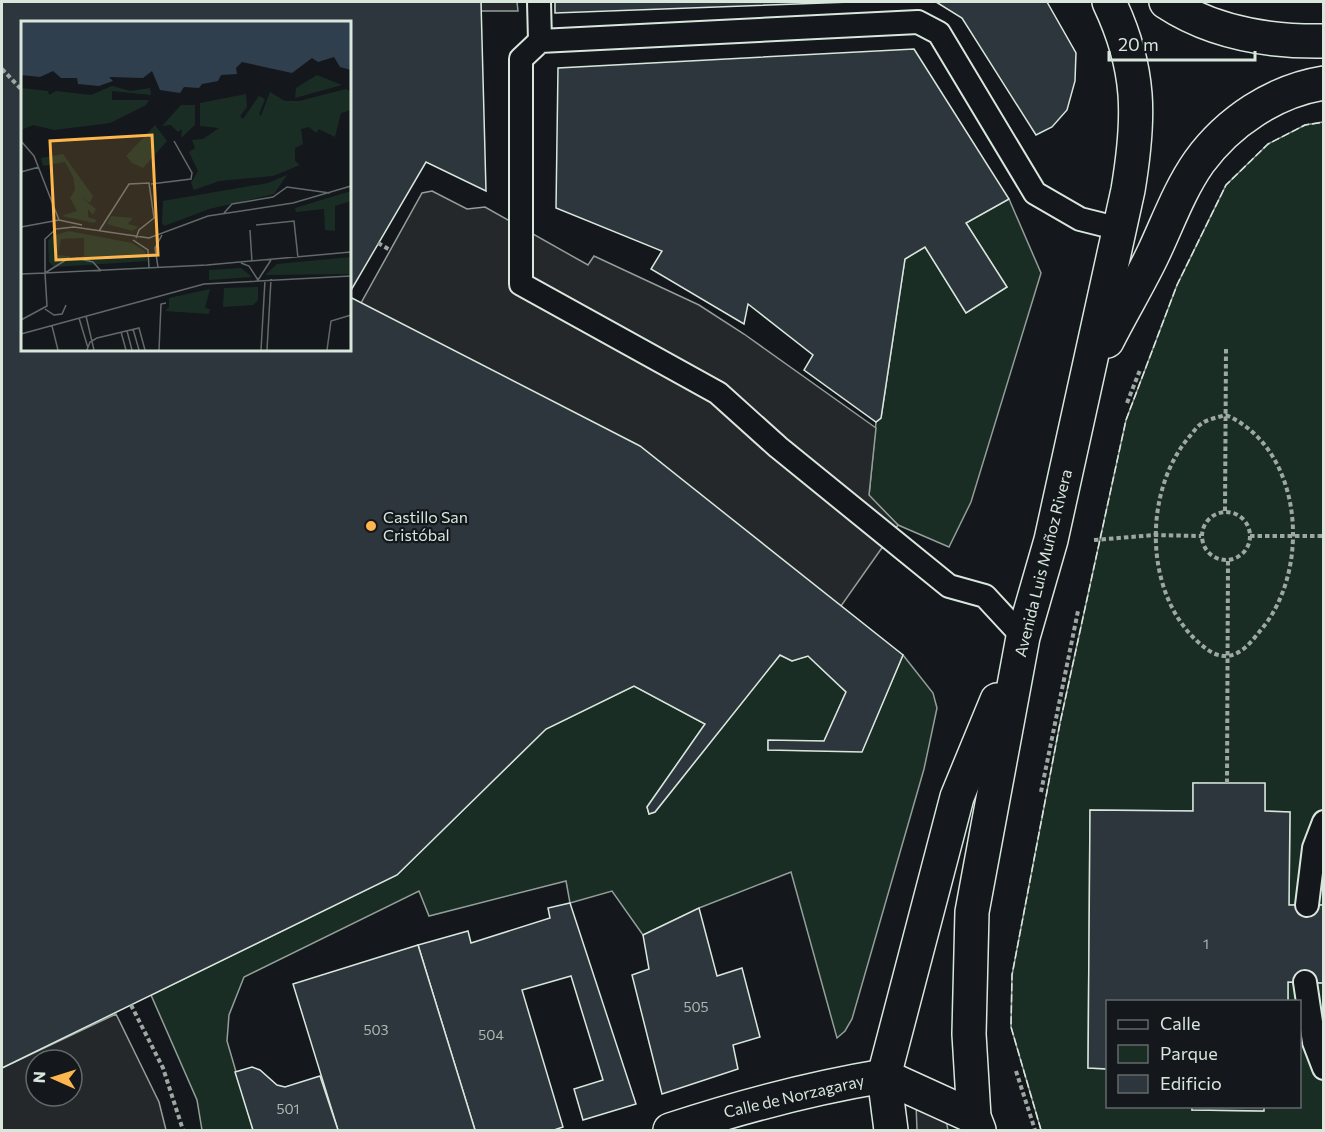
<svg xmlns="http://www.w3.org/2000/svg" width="1325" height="1132" viewBox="0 0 1325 1132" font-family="Commissioner,sans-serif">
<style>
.green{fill:#1a2d24;stroke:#939e99;stroke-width:1.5}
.parking{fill:#24282b;stroke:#939e99;stroke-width:1.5;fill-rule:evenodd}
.building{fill:#2c363c;stroke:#d8e6dc;stroke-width:1.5}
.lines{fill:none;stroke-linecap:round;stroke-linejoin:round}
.lane-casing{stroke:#d8e6dc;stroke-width:26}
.street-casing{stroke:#d8e6dc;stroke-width:36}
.primary-casing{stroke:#d8e6dc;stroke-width:36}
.path{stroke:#9da8a2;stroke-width:4;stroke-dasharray:4.5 3;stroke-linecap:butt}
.lane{stroke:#14181c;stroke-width:22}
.street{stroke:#14181c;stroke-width:33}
.primary{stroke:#14181c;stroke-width:33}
.fence{stroke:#d8e6dc;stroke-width:1.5;stroke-dasharray:8 3;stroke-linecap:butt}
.poi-dot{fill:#ffb74d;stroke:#14181c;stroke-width:2}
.labels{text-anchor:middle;stroke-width:4.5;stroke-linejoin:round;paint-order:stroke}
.number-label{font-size:14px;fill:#adbab4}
.poi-label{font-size:16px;fill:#d8e6dc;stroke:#14181c;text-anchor:start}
.street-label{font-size:16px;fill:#d8e6dc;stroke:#14181c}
.inset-road{fill:none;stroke:#626a69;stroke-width:1.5}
.view{fill:#ffb74d;fill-opacity:0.15;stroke:#ffb74d;stroke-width:3}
.inset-edge{fill:none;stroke:#d8e6dc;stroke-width:3}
</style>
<rect width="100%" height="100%" fill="#14181c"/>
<g class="green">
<polygon points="1323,122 1323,905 1289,905 1290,812 1265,811 1265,784 1193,783 1193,811 1090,810 1088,1068 1107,1069 1108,1106 1192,1106 1192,1110 1263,1111 1264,1107 1300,1106 1300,1002 1288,1001 1288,982 1323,983 1323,1130 1041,1130 1011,1027 1012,975 1060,723 1126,420 1177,285 1226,185 1268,144 1305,125"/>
<polygon points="1009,199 1041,273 971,502 949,547 898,525 869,496 876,422 881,418 905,259 925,247 966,313 1007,287 966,223"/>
<polygon points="780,655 792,661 808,656 846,692 824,741 768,741 768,750 862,751 903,655 933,693 937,708 924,769 852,1019 845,1031 837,1038 791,872 699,908 643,935 612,891 570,903 566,881 429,916 419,891 244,977 229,1015 227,1041 253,1130 202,1130 197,1100 151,995 397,875 546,729 634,686 705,724 647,807 649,814 655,812"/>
</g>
<g class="parking">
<polygon points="481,2 517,2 518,11 481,11"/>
<polygon points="432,191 467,209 485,207 588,265 594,256 699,305 744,334 876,428 869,495 898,525 841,606 361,303 422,193"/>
<path d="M116,1014L159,1102L166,1130H2V1068ZM36,1060H72V1096H36Z"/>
<polygon points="916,1103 946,1120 948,1130 917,1130"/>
</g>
<g class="building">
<polygon points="2,2 481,2 486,191 426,162 350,292 350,22 22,22 22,350 350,350 350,297 640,446 903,655 862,752 768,750 768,740 824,741 846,692 808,656 792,661 780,655 655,812 649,814 647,807 705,724 634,686 546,729 397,875 2,1068"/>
<polygon points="555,2 851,2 555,13"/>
<polygon points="936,2 1047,2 1076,53 1075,81 1067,110 1052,127 1036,135 962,18"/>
<polygon points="914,49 1009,199 966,223 1007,287 966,313 925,247 905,259 881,418 876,422 804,370 813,355 748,304 744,324 651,269 662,251 556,208 558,68"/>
<polygon points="1193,783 1265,783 1265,811 1290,812 1289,905 1324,905 1324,983 1288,982 1288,1002 1108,1002 1108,1069 1088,1068 1090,810 1193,811"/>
<polygon points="570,903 636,1104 583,1120 574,1089 603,1080 571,976 522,990 563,1127 554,1130 475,1130 418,945 468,931 471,943 550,918 548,908"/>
<polygon points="699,908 717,976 742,968 760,1037 733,1045 738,1069 662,1094 632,975 649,969 643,935"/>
<polygon points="418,945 475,1130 338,1130 293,984"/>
<polygon points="252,1067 260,1070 277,1085 285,1087 320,1076 338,1130 253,1130 235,1072"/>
<polygon points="1192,1106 1264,1106 1264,1111 1192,1110"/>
</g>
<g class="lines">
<g class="lane-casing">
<g id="lane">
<polyline points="539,2 540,41"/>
<polyline points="1023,637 985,596 949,586 778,447 718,393 521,284 521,59 540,41 918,22 939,33 1035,193 1080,219 1120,229"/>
<polyline points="1307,905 1314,848 1324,822"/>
<polyline points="1305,982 1314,1042 1324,1068"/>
</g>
</g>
<g class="street-casing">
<g id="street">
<polyline points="884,1076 974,1117"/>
<polyline points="884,1076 891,1130"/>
<path d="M670,1130C740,1107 811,1088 884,1076"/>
</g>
</g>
<g class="primary-casing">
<g id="primary">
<path d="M1166,2C1213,33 1268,42 1324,41"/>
<path d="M1107,341C1122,311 1140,282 1154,252C1168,222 1180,189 1199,162C1228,122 1274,91 1324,83"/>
<polyline points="884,1076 957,797 997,700"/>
<path d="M979,1130L974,1117L969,1034L972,912L1023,637L1051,540L1128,190C1140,118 1141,69 1109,2"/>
</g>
</g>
<g class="path">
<polyline points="2,69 22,90"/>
<polyline points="378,243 390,250"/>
<polyline points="1127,403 1140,370"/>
<path d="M1226,415C1304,449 1312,571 1260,631C1252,641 1242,654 1228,656C1215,657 1206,649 1197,641C1144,592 1143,492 1189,437C1193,433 1196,427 1201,424C1207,419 1219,417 1226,415Z"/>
<polyline points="1225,511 1226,348"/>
<circle cx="1226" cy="536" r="24"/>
<polyline points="1250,536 1324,536"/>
<polyline points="1094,540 1155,535 1201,536"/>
<polyline points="1227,783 1228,560"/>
<polyline points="1041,792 1078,611"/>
<polyline points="131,1005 163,1068 183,1130"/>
<polyline points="1016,1071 1035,1130"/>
</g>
<use href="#lane" class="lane"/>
<use href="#street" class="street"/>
<use href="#primary" class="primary"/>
<polyline class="fence" points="1041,1130 1011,1027 1012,975 1060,723 1126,420 1177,285 1226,185 1268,144 1305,125 1324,122"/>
</g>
<circle class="poi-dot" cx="371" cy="526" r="6"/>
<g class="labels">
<g class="number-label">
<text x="1206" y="949">1</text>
<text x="696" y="1012">505</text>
<text x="376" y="1035">503</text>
<text x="491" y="1040">504</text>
<text x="288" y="1114">501</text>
</g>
<g class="poi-label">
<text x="383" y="523">Castillo San<tspan x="383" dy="18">Cristóbal</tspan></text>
</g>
<g class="street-label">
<text transform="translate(1043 563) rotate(-76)" y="6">Avenida Luis Muñoz Rivera</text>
<text transform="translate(794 1096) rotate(-13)" y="6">Calle de Norzagaray</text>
</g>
</g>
<g transform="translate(21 21)">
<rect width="330" height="330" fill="#14181c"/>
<path d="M296,54L321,64L274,77L275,67ZM91,65L110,70L129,67L130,74L91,70V79H128L125,84L89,102L33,109L12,104L0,109V67L27,70L28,74L35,70L70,74ZM325,68L330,71V89L320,92L314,116L298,108L295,112L288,106L280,108L282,123L274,127V140L279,144L252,155L198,160L173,169L170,162L177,150L168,131L174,127L171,119L182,118L198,107L179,105V82L225,73L226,86L219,95L222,98L238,75L244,78L238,93L240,95L249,71L264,80H278ZM160,84H174V104L160,117L161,108L157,111L150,104L141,105ZM134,104L146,120L122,147L111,142L105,135ZM42,133L72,175L69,182L61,177L75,188L72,194L67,188V196L76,199L73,202L41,195L56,190L49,177L54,169L52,156L44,141L22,145L20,137ZM266,154L253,173L188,188L143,205L141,201L142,180L247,162ZM330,170V180L314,185V210L304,209L303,188L275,191L274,187ZM90,195L112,197L107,203L118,206L111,210L86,203ZM48,210L111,222L124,230L127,240L33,246L28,241L27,220L31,215ZM63,217V235L49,239L48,235L37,234L40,218ZM330,236V253L244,254L256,243ZM220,247L231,256L188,259V249ZM237,266V279L232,284L202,286L203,267ZM189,268L184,287L189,288L188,293L144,290L148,286V277Z" fill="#1a2d24" fill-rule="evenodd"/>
<path d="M0,1H330V49L319,46L313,36L297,41L291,37L271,52L221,41L215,47L216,53L200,54L197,60L181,63L178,67L163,66L159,72L139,69L131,50L122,57L88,56L92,60L78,65L57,63L56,57H40L32,50L19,56L0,54Z" fill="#2f3f4d"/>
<path class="inset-road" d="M0,120L13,135L38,199M0,151L18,146M130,163L170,158L171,152L153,120M330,165L272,182L187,195L128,217L53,206L35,208L24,218V252L186,244L330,231M203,192L211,183L252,176L266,166L309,172M38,199L61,204M235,204L273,200L277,237M0,206L38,199M229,209L231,241M78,210L108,163L128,162L133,197L118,209L115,217M112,219L127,229L128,247M55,237L72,241L80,250M220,242L228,245L237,259M137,246L134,227L141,214M24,252L48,237M0,253L24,252M237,259L250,239M24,288L33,294L41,293L45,284M65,295L73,329M58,297L67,327M0,299L26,285L24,252M31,305L37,329M112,308L118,329M106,310L111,329M100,311L105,329M0,313L183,263L330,255M66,329L69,321L76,317L118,307L124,329M138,329L140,283L145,282M240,329L244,259M246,329L250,258M306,329L310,300L330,294"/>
<path class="view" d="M131,114L137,234L35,239L29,120Z"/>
<rect width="330" height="330" class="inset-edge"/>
</g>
<rect width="1325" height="1132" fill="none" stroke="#d8e6dc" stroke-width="6"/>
<rect x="1106" y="1000" width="195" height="108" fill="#14181c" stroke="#626a69" stroke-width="1.5"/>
<rect x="1118" y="1020" width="30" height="9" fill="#14181c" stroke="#626a69" stroke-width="1.5"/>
<text x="1160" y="1030" font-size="18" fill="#d8e6dc">Calle</text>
<rect x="1118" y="1045" width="30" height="18" fill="#1a2d24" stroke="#626a69" stroke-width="1.5"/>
<text x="1160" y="1060" font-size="18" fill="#d8e6dc">Parque</text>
<rect x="1118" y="1075" width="30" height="18" fill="#2c363c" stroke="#626a69" stroke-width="1.5"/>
<text x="1160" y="1090" font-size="18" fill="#d8e6dc">Edificio</text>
<g transform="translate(54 1078) rotate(273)"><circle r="28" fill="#14181c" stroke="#626a69" stroke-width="1.5"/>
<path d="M0-4.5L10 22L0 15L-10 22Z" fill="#ffb74d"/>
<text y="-9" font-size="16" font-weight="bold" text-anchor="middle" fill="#d8e6dc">N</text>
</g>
<path d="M1109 51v9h146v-9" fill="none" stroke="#d8e6dc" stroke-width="3"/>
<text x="1118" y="51" font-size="18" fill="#d8e6dc" stroke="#14181c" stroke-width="4.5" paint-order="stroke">20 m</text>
</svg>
